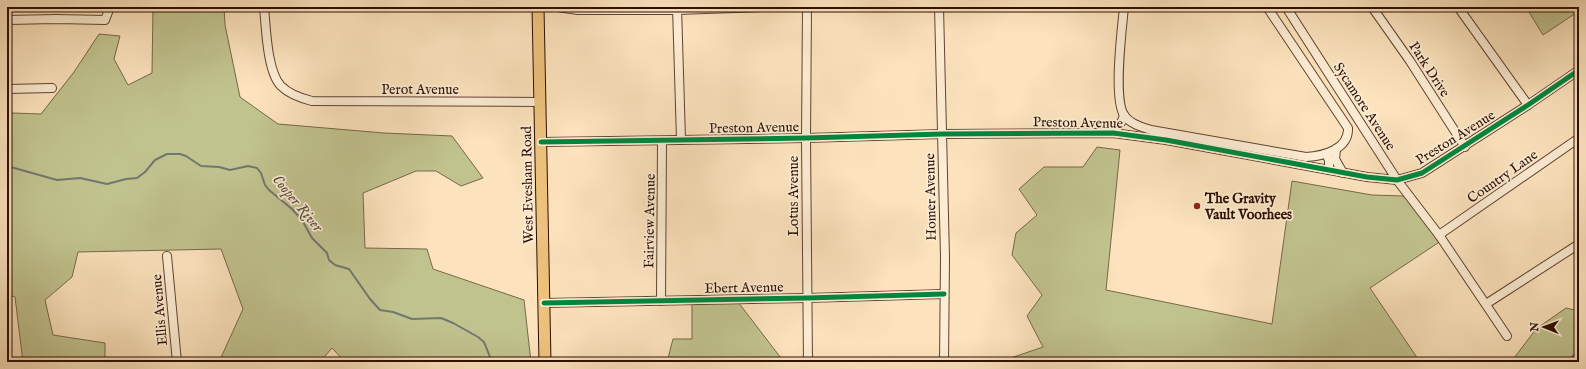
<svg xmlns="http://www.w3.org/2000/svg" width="1586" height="369" viewBox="0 0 1586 369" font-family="'IM FELL English',serif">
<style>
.green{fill:#c1c38f;stroke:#776848}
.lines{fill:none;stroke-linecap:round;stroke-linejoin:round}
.stream{stroke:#72776f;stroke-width:2}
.minor-casing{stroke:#614331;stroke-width:10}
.major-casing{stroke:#2d0e02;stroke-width:13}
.minor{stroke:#fdedd4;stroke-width:8}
.major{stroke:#eec27e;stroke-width:11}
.cycleway-casing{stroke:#fdedd4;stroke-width:8}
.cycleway{stroke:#00873e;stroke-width:5}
.poi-dot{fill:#8f2418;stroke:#fdedd4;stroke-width:1.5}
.labels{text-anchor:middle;stroke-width:3.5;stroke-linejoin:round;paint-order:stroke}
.street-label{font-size:14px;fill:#2d0e02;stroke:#fdedd4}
.poi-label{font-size:14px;font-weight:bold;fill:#2d0e02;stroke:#fdedd4;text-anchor:start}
.water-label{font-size:15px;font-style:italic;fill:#554b41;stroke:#fdedd4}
</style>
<rect width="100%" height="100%" fill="#fce3bd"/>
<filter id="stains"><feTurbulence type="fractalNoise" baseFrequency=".005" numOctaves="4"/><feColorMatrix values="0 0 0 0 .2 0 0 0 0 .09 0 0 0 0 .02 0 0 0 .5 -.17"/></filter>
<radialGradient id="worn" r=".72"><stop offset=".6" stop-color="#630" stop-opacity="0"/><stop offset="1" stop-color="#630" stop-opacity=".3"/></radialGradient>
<g class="green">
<polygon points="153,7 224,7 225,25 240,97 278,124 384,133 452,136 483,178 461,186 436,171 416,171 363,193 365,248 427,249 433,269 524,300 531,362 345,362 332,348 320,362 219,362 243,309 221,249 78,252 72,277 45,300 53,335 105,343 105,362 23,362 15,297 7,294 7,125 12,113 41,114 74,72 99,34 120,36 114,59 128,85 152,73"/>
<polygon points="1526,7 1579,7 1579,11 1543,35"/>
<polygon points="1097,147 1120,150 1106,290 1272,324 1292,181 1372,195 1404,196 1409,195 1441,241 1370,288 1420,362 1005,362 1005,360 1043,347 1027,316 1042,295 1012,255 1016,233 1037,215 1019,189 1044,167 1083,167"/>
<polygon points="692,298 735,298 784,362 667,362 673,339 692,339"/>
<polygon points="1566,308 1579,311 1579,362 1511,362 1536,329"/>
</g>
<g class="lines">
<g class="stream">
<polyline points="7,166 57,180 80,178 107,184 126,179 137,178 145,172 155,160 167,154 180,154 186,156 201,166 219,167 230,170 248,166 257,168 261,173 265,185 269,190 292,209 302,220 312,238 327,253 329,260 335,265 349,269 370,299 380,310 393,312 412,319 441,318 453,323 478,337 484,342 492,362"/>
<polyline points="1568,362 1579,349"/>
</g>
<g class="minor-casing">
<g id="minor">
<path d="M264,7C266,27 267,72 281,86C289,94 300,98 312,101L540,102"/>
<polyline points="557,7 578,10 677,10 765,7"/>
<polyline points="677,7 681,140"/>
<polyline points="807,7 806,138 808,362"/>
<polyline points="939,7 945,257 944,362"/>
<path d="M1124,7C1122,29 1113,98 1124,115C1130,124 1142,127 1151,130L1306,157C1324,156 1349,149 1348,128L1267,7"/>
<polyline points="1286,7 1397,180 1439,235 1507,336"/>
<polyline points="1372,7 1410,61 1465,147"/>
<polyline points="1458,7 1528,105"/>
<polyline points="7,20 56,19 105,20 110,7"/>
<polyline points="7,89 52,88"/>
<polyline points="1113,133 1122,121 1124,115"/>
<polyline points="541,142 806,138 942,134 1113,133 1166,140 1367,177 1397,180 1422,173 1528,105 1579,70"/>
<polyline points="1336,149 1335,159 1343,173"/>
<polyline points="1326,154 1329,160 1329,170"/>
<polyline points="1439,235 1579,138"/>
<polyline points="167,256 177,362"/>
<polyline points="661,301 662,141"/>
<polyline points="544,303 807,298 944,294"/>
<polyline points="1486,304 1579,244"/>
</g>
</g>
<g class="major-casing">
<polyline id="major" points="538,7 545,362"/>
</g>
<use href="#minor" class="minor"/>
<use href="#major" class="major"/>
<g class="cycleway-casing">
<g id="cycleway">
<polyline points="541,142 806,138 942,134 1113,133 1166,140 1367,177 1397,180 1422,173 1528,105 1579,70"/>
<polyline points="544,303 807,298 944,294"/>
</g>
</g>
<use href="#cycleway" class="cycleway"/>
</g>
<circle class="poi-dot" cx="1197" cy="206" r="4"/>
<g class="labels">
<g class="street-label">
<text transform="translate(1430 69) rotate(57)" y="5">Park Drive</text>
<text x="420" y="94">Perot Avenue</text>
<text transform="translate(1365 106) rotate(57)" y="5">Sycamore Avenue</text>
<text transform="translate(1078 122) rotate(1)" y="5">Preston Avenue</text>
<text transform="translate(754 127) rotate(-1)" y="5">Preston Avenue</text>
<text transform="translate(1455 137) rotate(-32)" y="5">Preston Avenue</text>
<text transform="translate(1502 176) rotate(-35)" y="5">Country Lane</text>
<text transform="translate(527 185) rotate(-91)" y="5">West Evesham Road</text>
<text transform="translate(793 196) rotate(-90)" y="5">Lotus Avenue</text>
<text transform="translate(930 197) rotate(-91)" y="5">Homer Avenue</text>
<text transform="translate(649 221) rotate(-89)" y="5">Fairview Avenue</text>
<text transform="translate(744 287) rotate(-1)" y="5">Ebert Avenue</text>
<text transform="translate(159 310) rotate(-95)" y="5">Ellis Avenue</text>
</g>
<g class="poi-label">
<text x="1205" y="203">The Gravity<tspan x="1205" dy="16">Vault Voorhees</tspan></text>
</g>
<g class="water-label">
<text transform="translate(298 203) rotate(50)" y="5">Cooper River</text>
</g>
</g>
<rect width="1586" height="369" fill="none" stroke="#fce3bd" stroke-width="24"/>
<rect x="8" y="8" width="1570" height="353" fill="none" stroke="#2d0e02" stroke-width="2"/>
<rect x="12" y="12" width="1562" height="345" fill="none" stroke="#2d0e02"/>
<g transform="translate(1544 327) rotate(271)" stroke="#fdedd4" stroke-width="3" paint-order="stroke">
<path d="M0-3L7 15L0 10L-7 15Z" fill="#2d0e02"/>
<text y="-6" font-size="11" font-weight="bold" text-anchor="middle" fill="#2d0e02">N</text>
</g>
<rect width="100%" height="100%" filter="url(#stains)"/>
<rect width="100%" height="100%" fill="url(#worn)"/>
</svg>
